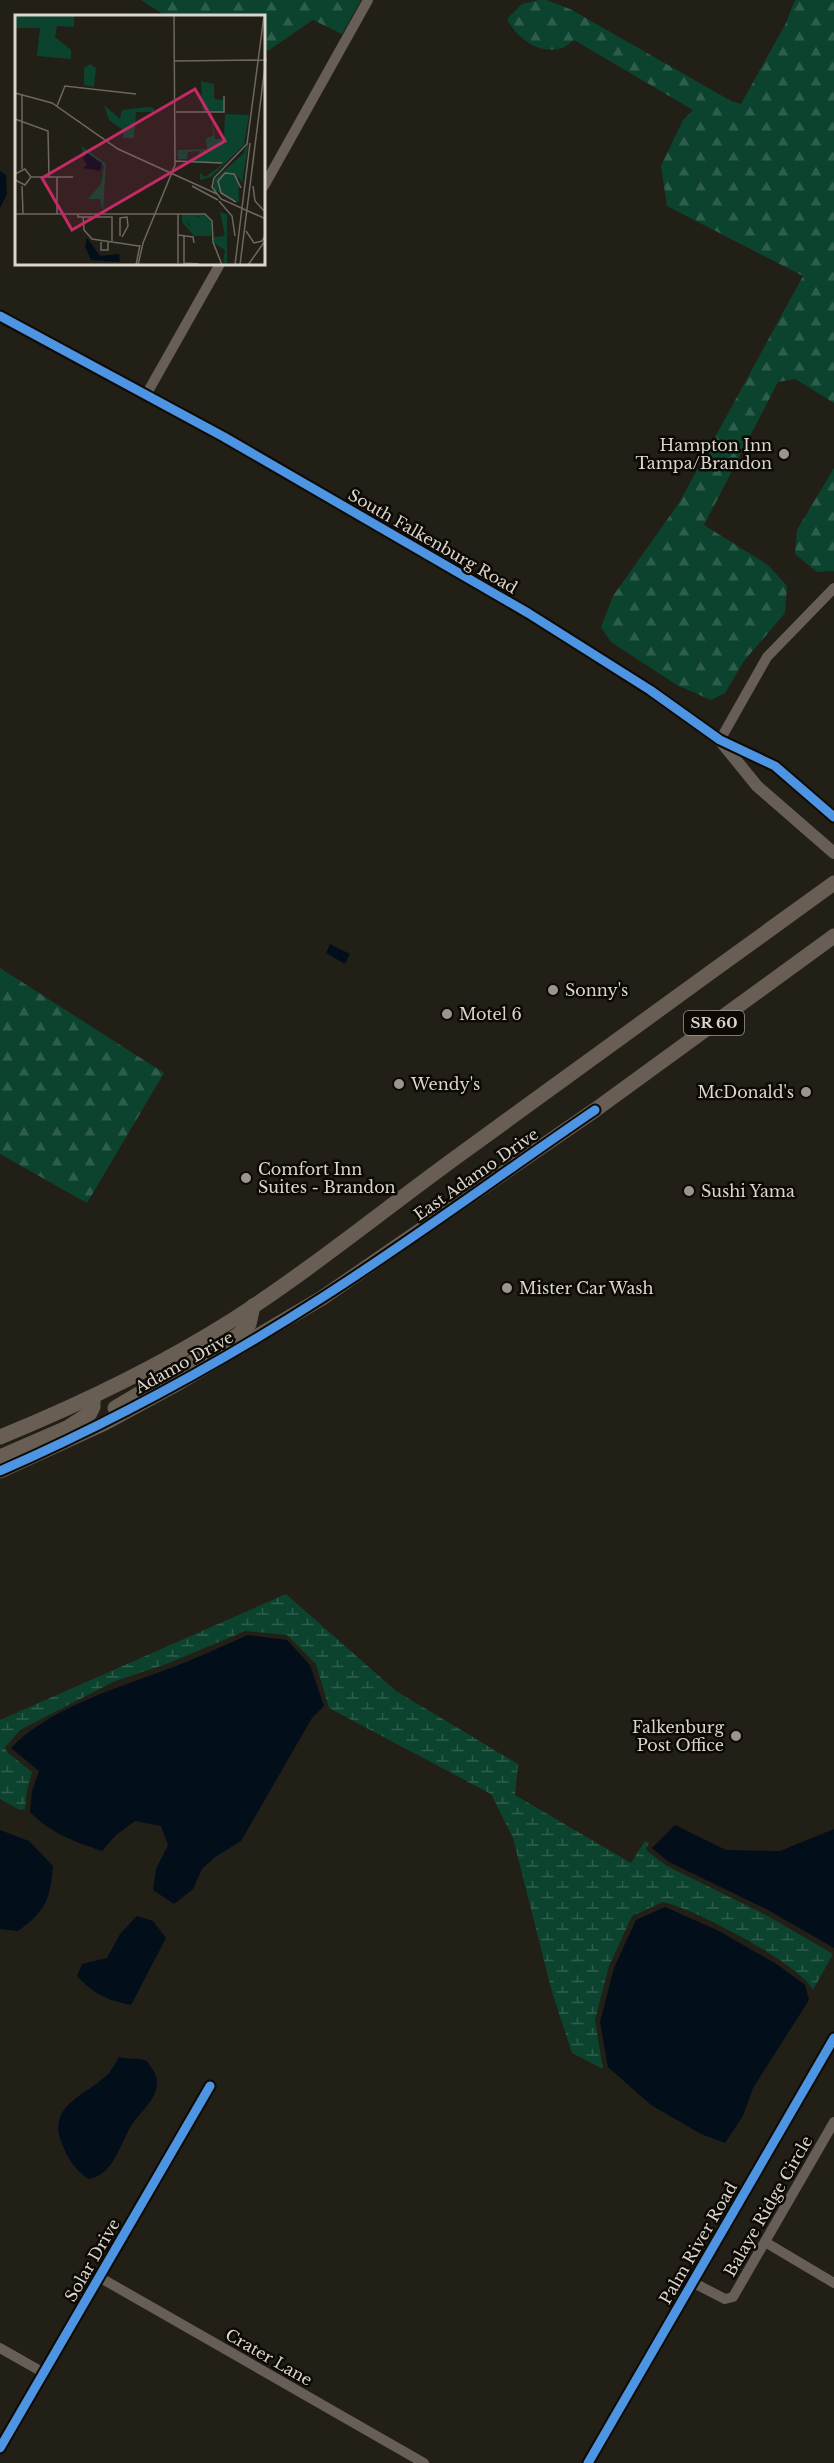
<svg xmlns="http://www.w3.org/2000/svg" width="834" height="2463" viewBox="0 0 834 2463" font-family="'Libre Baskerville',serif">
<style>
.forest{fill:url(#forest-firs)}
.wetland{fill:url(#wetland-marsh)}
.water{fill:#030e1b}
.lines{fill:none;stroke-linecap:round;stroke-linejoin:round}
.minor{stroke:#675e57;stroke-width:10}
.tertiary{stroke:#675e57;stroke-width:12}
.primary{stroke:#685e54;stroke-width:15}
.cycleway-casing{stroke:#0d0a05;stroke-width:13}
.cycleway{stroke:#4d94e3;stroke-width:9}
.poi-dot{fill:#9a968d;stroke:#0d0a05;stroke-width:2}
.labels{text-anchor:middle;stroke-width:5;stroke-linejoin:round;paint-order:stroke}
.shield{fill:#0d0a05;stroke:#9c9991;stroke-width:1.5}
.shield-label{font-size:15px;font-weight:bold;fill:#dad6cd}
.poi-label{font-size:16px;fill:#dad6cd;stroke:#0d0a05;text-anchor:start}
.street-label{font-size:16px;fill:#dad6cd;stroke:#0d0a05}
.inset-road{fill:none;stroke:#6c6860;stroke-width:1.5}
.view{fill:#c42b66;fill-opacity:0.15;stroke:#c42b66;stroke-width:3}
.inset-edge{fill:none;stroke:#dad6cd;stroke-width:3}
</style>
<defs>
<pattern id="forest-firs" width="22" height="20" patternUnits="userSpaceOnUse" patternTransform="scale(1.5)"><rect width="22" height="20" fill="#0c432f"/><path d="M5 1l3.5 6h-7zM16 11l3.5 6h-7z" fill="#2f5d4c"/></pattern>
<pattern id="wetland-marsh" width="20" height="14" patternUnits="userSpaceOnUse" patternTransform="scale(1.5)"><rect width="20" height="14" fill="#0c432f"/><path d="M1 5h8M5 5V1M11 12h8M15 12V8" fill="none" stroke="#2f5d4c"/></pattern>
</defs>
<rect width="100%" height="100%" fill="#221f17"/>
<g class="forest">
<polygon points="141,0 361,0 342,34 313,20 269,50 264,49 264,16 166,16"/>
<path d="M539,0H546L570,9L731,101L741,104L786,23L795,0H834V403L795,379L778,382L704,525L768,565L787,586L785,613L744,661L725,693L711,700L677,685L611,642L601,627L613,596L679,503L803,276L667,206L661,166L683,120L693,110L574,40C571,42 566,47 562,48C538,55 517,38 507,19L522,4Z"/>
<polygon points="834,468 834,571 817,572 795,554 797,530"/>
<polygon points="0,968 164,1073 87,1203 0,1154"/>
</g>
<path class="wetland" d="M286,1594L396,1691L518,1764L515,1795L631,1863L645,1841L649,1843L646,1848L647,1851L667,1866L766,1915L833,1954L813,1990C800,1964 693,1908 663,1902L632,1916L609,1966L595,2020L603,2069L572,2053L552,1992L513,1838L491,1794L329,1708L316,1664L287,1635L245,1631L169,1663L113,1682L20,1730L5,1747L7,1752L32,1772L27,1790L25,1809L20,1810L0,1799V1720Z"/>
<g class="water">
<polygon points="0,171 6,175 7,194 0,208"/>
<polygon points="330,944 350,954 345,964 326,953"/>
<path d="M248,1635L287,1640L310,1665L324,1706L312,1718L241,1841L215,1857L202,1869L193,1889L174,1904L153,1890L156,1869L168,1845L161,1826L135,1821L116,1835L102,1851C73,1841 52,1834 30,1812L32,1791L39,1771L11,1748C49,1708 120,1687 171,1668C197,1658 222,1646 248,1635Z"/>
<polygon points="675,1825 726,1850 780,1851 834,1829 834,1948 768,1910 669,1862 652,1848"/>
<path d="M0,1830L29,1841L53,1866C50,1899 46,1911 18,1931L0,1929Z"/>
<polygon points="665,1907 719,1931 778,1965 805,1985 809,2000 753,2088 743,2116 725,2143 701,2134 651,2105 608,2067 600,2022 614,1968 636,1920"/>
<path d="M137,1916L153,1921L166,1938L131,2005C106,2000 94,1994 77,1976L82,1964L107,1958L120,1934Z"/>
<path d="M119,2057C129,2060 138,2057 147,2061C151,2067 157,2074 157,2082C157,2100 140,2112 131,2126C119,2146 114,2175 88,2179C77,2171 68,2160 63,2146C45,2104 86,2097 109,2073C113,2068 116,2062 119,2057Z"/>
</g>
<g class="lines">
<g class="minor">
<polyline points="264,186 368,0"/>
<polyline points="146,395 220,264"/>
<polyline points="720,740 767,657 834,588"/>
<polyline points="765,2242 834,2283"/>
<polyline points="99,2277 424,2463"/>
<polyline points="692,2282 725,2299 733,2297 834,2122"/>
<polyline points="0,2348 44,2373"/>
<polyline points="0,2448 210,2086"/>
</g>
<g class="tertiary">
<polyline points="0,316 224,437 528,613 650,690 720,740 775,766 834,817"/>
<polyline points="722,743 757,786 834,853"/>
<polyline points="588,2463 834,2038"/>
</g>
<g class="primary">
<polyline points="115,1408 238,1335 249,1324 253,1306"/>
<path d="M0,1437C81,1404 160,1366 234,1319C313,1268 386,1208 462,1153C586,1062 710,973 834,883"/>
<polyline points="0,1457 67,1428 90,1413 93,1407 93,1397"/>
<polyline points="0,1471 105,1423 173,1386 322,1298 595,1110 834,936"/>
</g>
<g class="cycleway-casing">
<g id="cycleway">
<polyline points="0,316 224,437 528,613 650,690 720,740 775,766 834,817"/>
<path d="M0,1471C112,1422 220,1363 323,1297C415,1238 504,1172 595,1110"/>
<polyline points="0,2448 210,2086"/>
<polyline points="588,2463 834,2038"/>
</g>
</g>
<use href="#cycleway" class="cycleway"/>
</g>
<g class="poi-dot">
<circle cx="784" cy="454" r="6"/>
<circle cx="553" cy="990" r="6"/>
<circle cx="447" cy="1014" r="6"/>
<circle cx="399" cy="1084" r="6"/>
<circle cx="806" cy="1092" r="6"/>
<circle cx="246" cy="1178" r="6"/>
<circle cx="689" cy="1191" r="6"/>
<circle cx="507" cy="1288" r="6"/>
<circle cx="736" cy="1736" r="6"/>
</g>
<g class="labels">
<rect class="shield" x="684" y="1011" width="60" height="24" rx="4.5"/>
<g class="shield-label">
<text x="714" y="1028">SR 60</text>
</g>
<g class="poi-label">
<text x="772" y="451" text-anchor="end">Hampton Inn<tspan x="772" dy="18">Tampa/Brandon</tspan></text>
<text x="565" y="996">Sonny's</text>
<text x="459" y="1020">Motel 6</text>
<text x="411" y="1090">Wendy's</text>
<text x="794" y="1098" text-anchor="end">McDonald's</text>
<text x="258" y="1175">Comfort Inn<tspan x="258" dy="18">Suites - Brandon</tspan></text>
<text x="701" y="1197">Sushi Yama</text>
<text x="519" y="1294">Mister Car Wash</text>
<text x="724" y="1733" text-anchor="end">Falkenburg<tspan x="724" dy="18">Post Office</tspan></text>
</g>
<g class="street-label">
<text transform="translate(433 541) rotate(30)" y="6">South Falkenburg Road</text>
<text transform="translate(476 1174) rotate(-35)" y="6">East Adamo Drive</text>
<text transform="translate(184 1362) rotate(-29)" y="6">Adamo Drive</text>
<text transform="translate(768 2206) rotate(-60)" y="6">Balaye Ridge Circle</text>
<text transform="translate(698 2243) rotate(-60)" y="6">Palm River Road</text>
<text transform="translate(92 2260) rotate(-60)" y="6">Solar Drive</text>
<text transform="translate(269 2357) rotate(30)" y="6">Crater Lane</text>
</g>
</g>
<g transform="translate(15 15)">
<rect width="250" height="250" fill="#221f17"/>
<path d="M234,125L227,168L223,161L224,187L198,174L200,164L228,139Z" fill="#0c432f"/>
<path d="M186,66L199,69V84L208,85L209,96L190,97L187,93ZM89,90L105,104L107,95L132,92L139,93V97H121L119,123H108V115L94,105ZM210,99L234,100L229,130L196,162L185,165V158L190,162L208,149L174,146L184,143V136L173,137L172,144H163L162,135L192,134L191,123L198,121L197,106L200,124H209ZM206 171a9 9 0 1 1 18 0a9 9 0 1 1-18 0ZM205,197L212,199V250L208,247L210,235L199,228V222L210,221ZM167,199H189L196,207V221H179L167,207ZM183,201L192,210L190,215L174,211L170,204Z" fill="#0c432f" fill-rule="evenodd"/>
<path d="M0,1H59V12L42,11L40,22L56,35V44L22,41L25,13H0ZM75,49L81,53L79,72L69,70V53ZM67,131L91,149L88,196L85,184H73L86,169L89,151L73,138L68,141ZM174,200L187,203L192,210L190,215L179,216L170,204Z" fill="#0c432f"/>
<path d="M72,138L87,148L85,156L68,153L72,150L68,144ZM72,223L85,241L104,239L105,247L76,245L70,231Z" fill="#030e1b"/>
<path class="inset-road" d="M249,1L232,129L199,163L197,172L206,184L251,204M160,46L251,45M0,78L37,88L103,134L202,179M7,79V154M42,91L50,71L121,79M161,97H209V81M0,104L33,116L34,162M160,146L207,148M0,159L10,154L16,162L10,170L0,165M16,162H58M42,162V199M7,171L8,199M177,171L203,185M238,171L240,186L251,198M204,186L217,201L220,221M221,187L206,178L203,166L210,158L219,159L226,173M0,199H190L197,206L198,227L207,250M63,199V202H97V226M68,202L69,215L77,224L124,231M231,216L239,228L247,226L251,219M163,220L178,222L179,228M169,220V248L184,249M105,221V203L112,202L113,211L107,222M86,227V235H93V227M163,248V199M121,250L125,230M123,250L128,228L160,150L159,1M220,250L235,128M225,250L251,43M233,250L250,226"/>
<path class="view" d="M180,74L210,126L57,215L27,163Z"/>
<rect width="250" height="250" class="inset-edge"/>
</g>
</svg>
